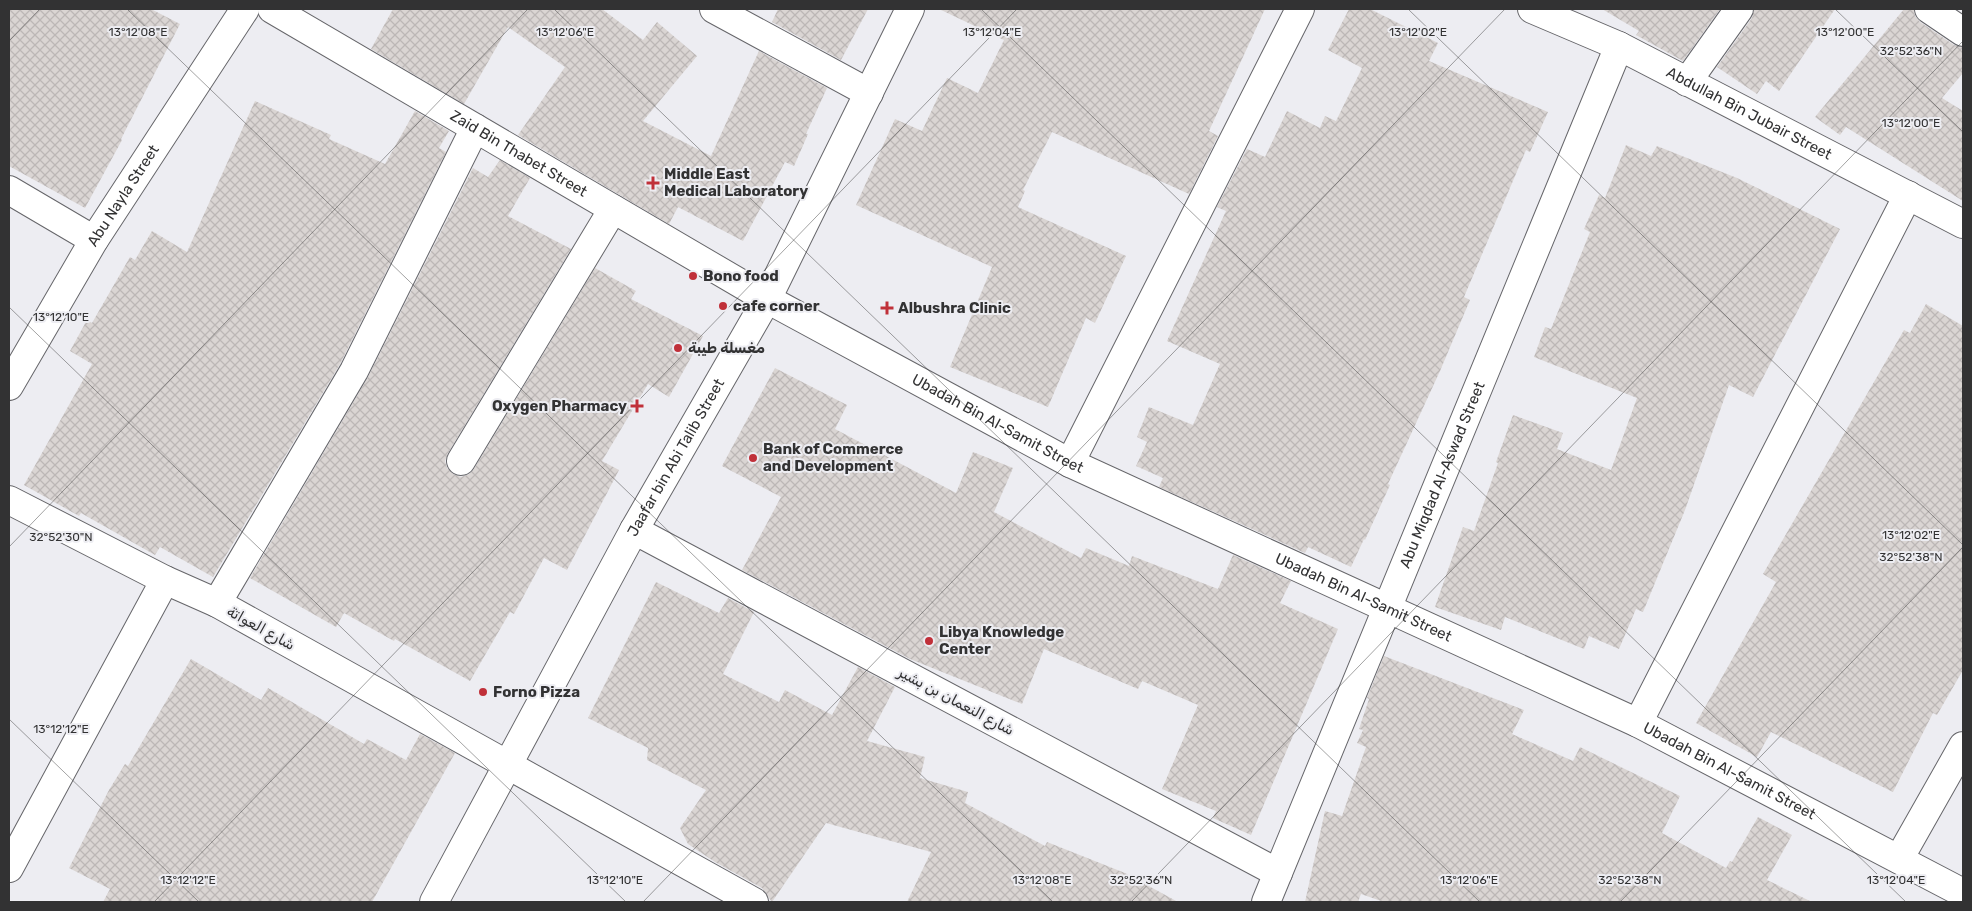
<svg xmlns="http://www.w3.org/2000/svg" width="1972" height="911" viewBox="0 0 1972 911" font-family="Rubik,Vazirmatn,sans-serif">
<style>
.building{fill:url(#building-cross-hatch)}
.lines{fill:none;stroke-linecap:round;stroke-linejoin:round}
.minor-casing{stroke:#66666a;stroke-width:30}
.tertiary-casing{stroke:#66666a;stroke-width:30}
.minor{stroke:#fff;stroke-width:28}
.tertiary{stroke:#fff;stroke-width:28}
.ticks{fill:none;stroke:#323233;stroke-width:1;stroke-opacity:0.45}
.poi-dot{fill:#c03039;stroke:#ededf2;stroke-width:2}
.labels{text-anchor:middle;stroke-width:4;stroke-linejoin:round;paint-order:stroke}
.street-label{font-size:15px;fill:#323233;stroke:#ededf2}
.poi-label{font-size:15px;font-weight:bold;fill:#323233;stroke:#ededf2;text-anchor:start}
.ticks-label{font-size:12px;text-anchor:middle;fill:#323233;stroke:#ededf2;stroke-width:4;stroke-linejoin:round;paint-order:stroke}
</style>
<defs>
<pattern id="building-cross-hatch" width="8" height="8" patternUnits="userSpaceOnUse" patternTransform="scale(1.25)"><rect width="8" height="8" fill="#dad5d3"/><path d="M0 0l8 8M0 8l8-8" fill="none" stroke="#bcb7b6"/></pattern>
</defs>
<rect width="100%" height="100%" fill="#ededf2"/>
<g class="building">
<polygon points="9,9 151,9 180,24 121,139 122,140 85,208 9,166"/>
<polygon points="393,9 602,9 643,40 657,22 697,56 643,121 711,156 759,51 827,88 806,134 808,134 794,166 785,162 743,241 678,207 669,224 518,135 565,67 508,27 464,104 371,49"/>
<polygon points="778,9 868,9 841,60 772,22"/>
<polygon points="939,9 1265,9 1209,131 1218,136 1189,194 1052,132 1023,190 1025,191 1018,207 1126,256 1095,323 1086,318 1048,407 950,367 992,267 856,205 895,119 922,131 947,78 978,93 1004,40"/>
<polygon points="1349,9 1370,9 1438,43 1429,61 1548,112 1530,152 1526,150 1464,297 1470,300 1440,371 1388,484 1390,485 1365,540 1364,539 1351,567 1308,547 1305,553 1159,487 1163,478 1136,466 1147,442 1137,437 1149,407 1193,425 1220,364 1167,341 1226,211 1217,207 1247,149 1265,157 1287,111 1320,128 1325,116 1336,121 1362,68 1328,50"/>
<polygon points="1602,9 1720,9 1683,61 1636,35 1639,31"/>
<polygon points="1754,9 1835,9 1779,91 1766,81 1757,94 1717,67 1752,18"/>
<polygon points="1904,9 1914,9 1915,16 1920,22 1954,45 1963,47 1963,73 1942,98 1963,111 1963,201 1846,127 1840,135 1815,117"/>
<polygon points="255,101 331,135 329,139 385,164 415,111 449,131 439,148 446,152 340,364 213,577 160,547 155,555 81,513 79,516 24,485 92,364 70,351 87,320 92,323 130,257 135,260 152,231 187,252"/>
<polygon points="1626,145 1651,156 1657,146 1737,178 1840,229 1753,397 1729,385 1685,510 1643,612 1636,609 1619,649 1589,636 1584,649 1505,617 1501,630 1435,607 1463,527 1474,531 1498,463 1496,462 1513,415 1563,433 1557,449 1611,470 1637,398 1534,357 1545,327 1551,329 1590,232 1584,229 1599,195 1605,198"/>
<polygon points="500,160 530,178 508,216 571,249 448,453 445,461 447,468 453,474 461,477 469,474 474,469 595,268 636,291 631,299 703,336 669,397 648,384 602,461 619,470 567,570 544,558 514,614 510,612 470,681 395,639 394,641 344,613 336,627 250,578 367,379 473,168 488,177"/>
<polygon points="1926,304 1963,326 1963,670 1937,715 1933,713 1893,792 1771,732 1757,757 1696,723 1776,582 1763,574 1904,330 1910,333"/>
<polygon points="775,368 847,405 835,429 956,493 973,452 1013,468 994,512 1081,558 1086,548 1129,566 1132,556 1218,589 1233,555 1291,581 1280,603 1338,629 1251,835 1213,818 1216,811 1162,789 1198,705 1142,681 1138,689 1044,649 1022,704 910,659 742,570 781,497 722,466"/>
<polygon points="656,582 719,613 728,598 754,612 723,674 779,702 785,690 832,715 858,667 895,687 867,741 925,757 920,778 968,792 965,803 1045,846 1047,842 1125,873 1178,902 907,902 931,852 826,823 772,902 762,888 715,862 688,844 680,828 706,790 647,760 648,748 588,718"/>
<polygon points="1384,656 1524,710 1512,734 1573,761 1580,747 1680,796 1662,833 1726,868 1730,861 1732,862 1758,817 1792,835 1767,880 1812,902 1384,902 1361,894 1358,902 1305,902 1325,811 1342,816 1366,747 1357,743 1363,730 1359,729 1369,699 1367,698"/>
<polygon points="191,659 261,700 268,688 364,744 367,739 406,760 420,734 455,753 372,902 103,902 110,889 69,868 109,790 125,764 128,766"/>
</g>
<g class="lines">
<g class="minor-casing">
<g id="minor">
<polyline points="714,9 869,93"/>
<path id="s1" d="M1532,9L1619,46L1963,224"/>
<polyline points="1929,9 1963,32"/>
<polyline points="1687,82 1739,9"/>
<polyline points="9,190 94,240"/>
<path id="s2" d="M9,386L94,240L245,9"/>
<polyline points="461,461 613,209"/>
<polyline points="1070,463 1300,9"/>
<polyline points="9,500 165,580 217,603 754,902"/>
<polyline points="634,530 1278,873"/>
<polyline points="217,603 354,371 475,128"/>
<polyline points="1638,723 1908,195"/>
<polyline points="1899,859 1963,746"/>
<polyline points="9,868 165,580"/>
<path id="s3" d="M1266,902L1619,46"/>
</g>
</g>
<g class="tertiary-casing">
<g id="tertiary">
<path id="s4" d="M272,9L767,299L1070,463L1638,723L1963,893"/>
<path id="s5" d="M434,902L634,530L767,299L910,9"/>
</g>
</g>
<use href="#minor" class="minor"/>
<use href="#tertiary" class="tertiary"/>
</g>
<path class="ticks" d="M127,9L1053,902M554,9L1480,902M981,9L1906,902M1408,9L1963,545M1835,9L1963,132M9,41L40,9M9,307L626,902M9,547L528,9M9,719L199,902M154,902L1017,9M643,902L1505,9M1131,902L1963,41M1620,902L1963,547"/>
<g class="poi-dot">
<path d="M650.5 175.5h5v5h5v5h-5v5h-5v-5h-5v-5h5z"/>
<circle cx="693" cy="276" r="5"/>
<circle cx="723" cy="306" r="5"/>
<path d="M884.5 300.5h5v5h5v5h-5v5h-5v-5h-5v-5h5z"/>
<circle cx="678" cy="348" r="5"/>
<path d="M634.5 398.5h5v5h5v5h-5v5h-5v-5h-5v-5h5z"/>
<circle cx="753" cy="458" r="5"/>
<circle cx="929" cy="641" r="5"/>
<circle cx="483" cy="692" r="5"/>
</g>
<g class="labels">
<g class="street-label">
<text dy="5" stroke="none"><textPath href="#s1" startOffset="241">Abdullah Bin Jubair Street</textPath></text>
<text dy="5" stroke="none"><textPath href="#s4" startOffset="286">Zaid Bin Thabet Street</textPath></text>
<text dy="5" stroke="none"><textPath href="#s2" startOffset="222">Abu Nayla Street</textPath></text>
<text dy="5" stroke="none"><textPath href="#s4" startOffset="836">Ubadah Bin Al-Samit Street</textPath></text>
<text dy="5" stroke="none"><textPath href="#s5" startOffset="506">Jaafar bin Abi Talib Street</textPath></text>
<text dy="5" stroke="none"><textPath href="#s3" startOffset="462">Abu Miqdad Al-Aswad Street</textPath></text>
<text dy="5" stroke="none"><textPath href="#s4" startOffset="1241">Ubadah Bin Al-Samit Street</textPath></text>
<text transform="translate(261 628) rotate(29)" y="5">شارع العواتة</text>
<text transform="translate(956 701) rotate(28)" y="5">شارع النعمان بن بشير</text>
<text dy="5" stroke="none"><textPath href="#s4" startOffset="1646">Ubadah Bin Al-Samit Street</textPath></text>
</g>
<g class="poi-label">
<text x="664" y="179">Middle East<tspan x="664" dy="17">Medical Laboratory</tspan></text>
<text x="703" y="281">Bono food</text>
<text x="733" y="311">cafe corner</text>
<text x="898" y="313">Albushra Clinic</text>
<text x="688" y="353">مغسلة طيبة</text>
<text x="627" y="411" text-anchor="end">Oxygen Pharmacy</text>
<text x="763" y="454">Bank of Commerce<tspan x="763" dy="17">and Development</tspan></text>
<text x="939" y="637">Libya Knowledge<tspan x="939" dy="17">Center</tspan></text>
<text x="493" y="697">Forno Pizza</text>
</g>
</g>
<g class="ticks-label">
<text x="138" y="36">13°12'08"E</text>
<text x="992" y="36">13°12'04"E</text>
<text x="1418" y="36">13°12'02"E</text>
<text x="565" y="36">13°12'06"E</text>
<text x="1845" y="36">13°12'00"E</text>
<text x="1911" y="55">32°52'36"N</text>
<text x="1911" y="127">13°12'00"E</text>
<text x="61" y="321">13°12'10"E</text>
<text x="1911" y="539">13°12'02"E</text>
<text x="61" y="541">32°52'30"N</text>
<text x="1911" y="561">32°52'38"N</text>
<text x="61" y="733">13°12'12"E</text>
<text x="1141" y="884">32°52'36"N</text>
<text x="1630" y="884">32°52'38"N</text>
<text x="188" y="884">13°12'12"E</text>
<text x="615" y="884">13°12'10"E</text>
<text x="1042" y="884">13°12'08"E</text>
<text x="1469" y="884">13°12'06"E</text>
<text x="1896" y="884">13°12'04"E</text>
</g>
<rect width="1972" height="911" fill="none" stroke="#323233" stroke-width="20"/>
</svg>
